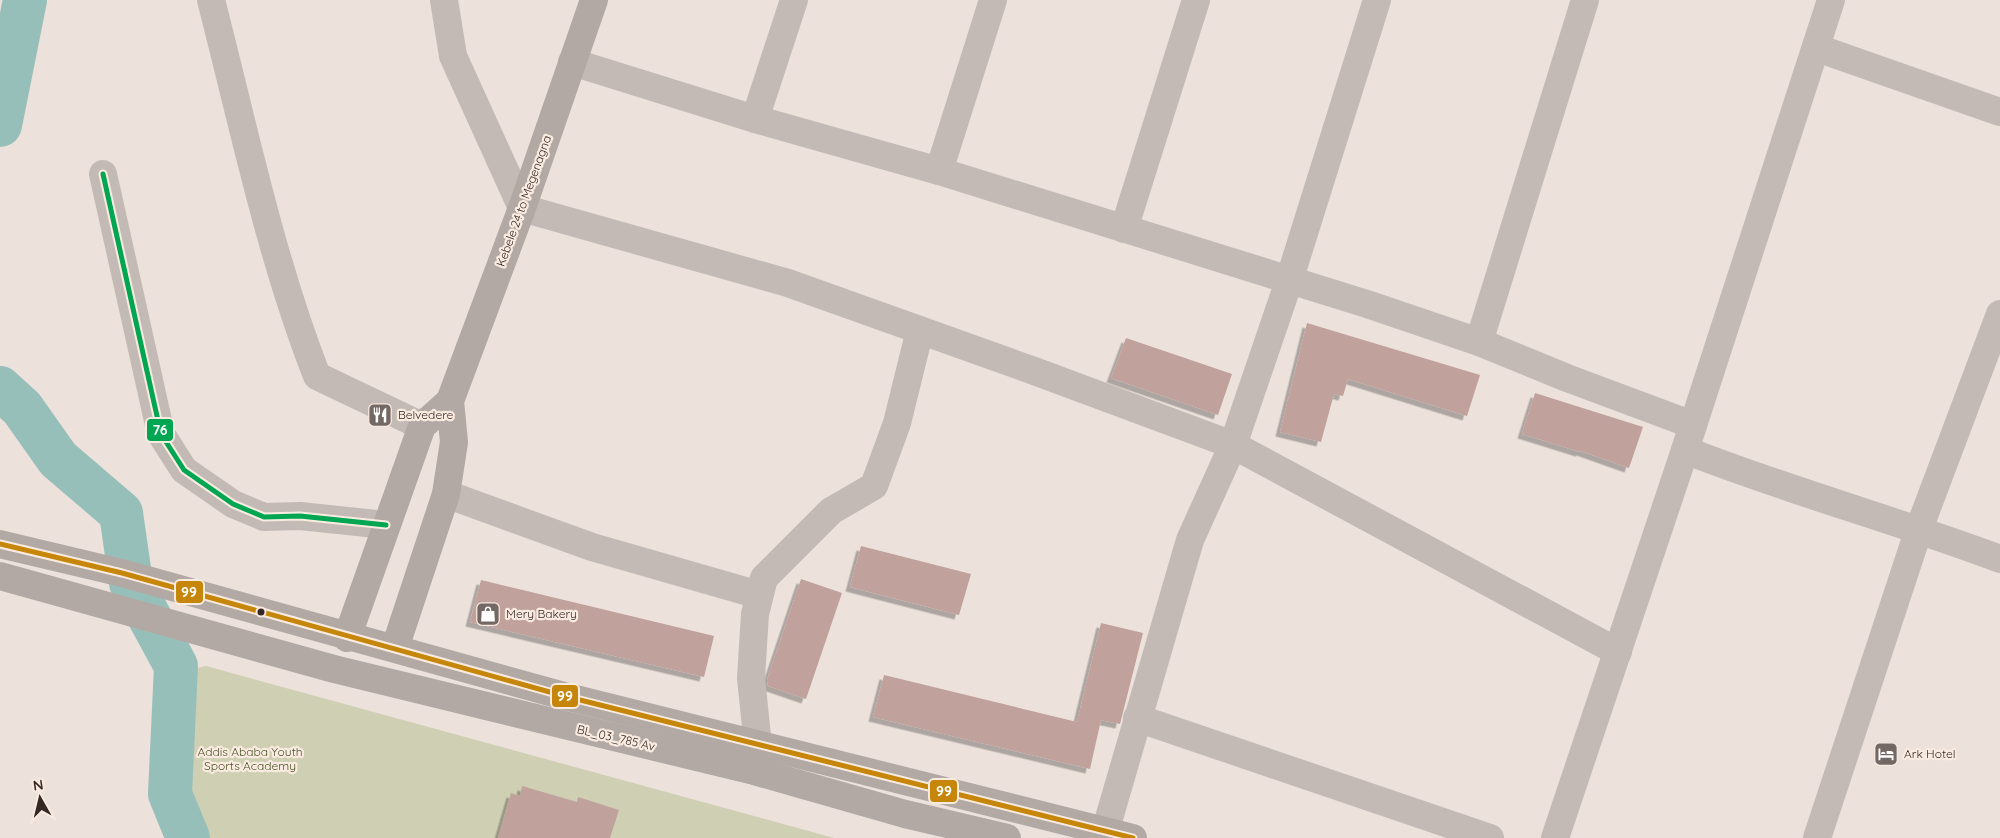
<svg xmlns="http://www.w3.org/2000/svg" width="2000" height="838" viewBox="0 0 2000 838" font-family="Quicksand,sans-serif">
<style>
.green{fill:#cfcfb4}
.lines{fill:none;stroke-linecap:round;stroke-linejoin:round}
.river{stroke:#97bfb9;stroke-width:44}
.building{fill:#c0a19c;filter:url(#shadow)}
.minor{stroke:#c4bab5;stroke-width:28}
.major{stroke:#b2a9a4;stroke-width:28}
.bus-1-casing{stroke:#faebe1;stroke-width:9}
.bus-2-casing{stroke:#faebe1;stroke-width:9}
.bus-1{stroke:#00a651;stroke-width:5}
.bus-2{stroke:#c68609;stroke-width:5}
.bus-dot{fill:#342724;stroke:#faebe1;stroke-width:2}
.labels{text-anchor:middle;stroke-width:4.5;stroke-linejoin:round;paint-order:stroke}
.street-label{font-size:12px;fill:#342724;stroke:#faebe1}
.poi-label{font-size:12px;fill:#342724;stroke:#faebe1;text-anchor:start}
.park-label{font-size:12px;fill:#495327;stroke:#faebe1}
.line-badge{stroke:#faebe1;stroke-width:2}
.badge-label{font-size:14px;text-anchor:middle;font-weight:bold;fill:#fff}
</style>
<defs>
<filter id="shadow"><feDropShadow dx="-4.5" dy="4.5" stdDeviation="0" flood-color="#0004"/></filter>
</defs>
<rect width="100%" height="100%" fill="#ece1db"/>
<polygon class="green" points="206,666 834,838 179,838 167,782 184,671"/>
<g class="lines">
<g class="river">
<polyline points="0,125 25,0"/>
<polyline points="0,388 22,408 58,459 121,513 131,583 176,666 170,794 188,838"/>
</g>
</g>
<g class="building">
<polygon points="1307,323 1480,375 1467,416 1348,379 1343,396 1334,394 1321,442 1280,432"/>
<polygon points="1126,338 1232,374 1218,415 1111,378"/>
<polygon points="1535,393 1643,427 1629,468 1581,451 1580,452 1522,434"/>
<polygon points="861,546 971,574 959,615 850,587"/>
<polygon points="801,579 842,593 806,699 768,686 767,680"/>
<polygon points="481,580 714,636 704,677 470,622"/>
<polygon points="1101,623 1143,633 1120,724 1101,720 1090,769 873,717 884,675 1077,722"/>
<polygon points="522,786 577,802 578,797 619,810 610,838 498,838 511,793 520,796"/>
</g>
<g class="lines">
<g class="minor">
<path d="M211,0C243,124 270,256 317,376L422,426"/>
<polyline points="444,0 453,56 522,208 788,283 1037,372 1233,445 1618,652"/>
<polyline points="1817,48 2000,112"/>
<polyline points="572,62 755,119 939,171 1367,304 1479,342 1567,378 1693,425"/>
<polyline points="755,119 794,0"/>
<polyline points="939,171 993,0"/>
<polyline points="103,174 161,434 184,470 233,504 264,517 300,516 386,525"/>
<polyline points="1124,229 1196,0"/>
<polyline points="1479,342 1585,0"/>
<path d="M1685,450C1789,491 1896,520 2000,559"/>
<polyline points="446,494 592,547 759,595"/>
<polyline points="1137,718 1490,838"/>
<polyline points="755,767 758,746 751,678 755,614 764,578 831,511 874,486 897,423 920,330"/>
<polyline points="1105,832 1190,540 1233,445 1289,281 1377,0"/>
<polyline points="1555,838 1685,450 1831,0"/>
<polyline points="1817,838 1919,529 2000,314"/>
</g>
<g class="major">
<polyline points="0,544 122,573 564,696 1133,838"/>
<polyline points="0,576 334,669 754,771 905,814 1007,838"/>
<polyline points="347,638 422,426 450,401"/>
<polyline points="395,648 446,494 454,442 450,401 522,208 594,0"/>
</g>
<g class="bus-1-casing">
<polyline id="bus-1" points="103,174 161,434 184,470 233,504 264,517 300,516 386,525"/>
</g>
<g class="bus-2-casing">
<polyline id="bus-2" points="0,544 122,573 564,696 1133,838"/>
</g>
<use href="#bus-1" class="bus-1"/>
<use href="#bus-2" class="bus-2"/>
</g>
<defs>
<g id="restaurant-square" transform="scale(1.25)"><rect x="-9" y="-9" width="18" height="18" rx="4" fill="#746864" stroke="#faebe1"/><path d="M-5-6h1v4h1v-4h1v4h1v-4h1v5L-1.5 .5V6h-2V.5L-5-1ZM5-6V6H3V1.5H1.5Q1.5-4 5-6Z" fill="#fff"/></g>
<g id="shop-square" transform="scale(1.25)"><rect x="-9" y="-9" width="18" height="18" rx="4" fill="#746864" stroke="#faebe1"/><path d="M-5-2.5h2.3a2.7 3.5 0 0 1 5.4 0H5L5.5 6h-11ZM-1.5-2.5h3a1.5 2.3 0 0 0-3 0Z" fill="#fff"/></g>
<g id="hotel-square" transform="scale(1.25)"><rect x="-9" y="-9" width="18" height="18" rx="4" fill="#746864" stroke="#faebe1"/><path d="M-6-4.5h1.5V1H6V5H4.5V3h-9V5H-6ZM-4 0a1.8 1.8 0 1 1 3.6 0ZM.5 0V-2.5h3Q6-2.5 6 0Z" fill="#fff"/></g>
</defs>
<g fill-rule="evenodd">
<use href="#restaurant-square" x="380" y="415"/>
<use href="#shop-square" x="488" y="614"/>
<use href="#hotel-square" x="1886" y="754"/>
</g>
<circle class="bus-dot" cx="261" cy="612" r="4.5"/>
<g class="labels">
<g class="street-label">
<text transform="translate(524 201) rotate(-70)" y="4">Kebele 24 to Megenagna</text>
<text transform="translate(616 738) rotate(13)" y="4">BL_03_785 Av</text>
</g>
<g class="poi-label">
<text x="398" y="419">Belvedere</text>
<text x="506" y="618">Mery Bakery</text>
<text x="1904" y="758">Ark Hotel</text>
</g>
<g class="park-label">
<text x="250" y="756">Addis Ababa Youth<tspan x="250" dy="14">Sports Academy</tspan></text>
</g>
</g>
<g class="line-badge">
<rect x="146" y="418" width="28" height="24" rx="5" fill="#00a651"/>
<rect x="175" y="580" width="29" height="24" rx="5" fill="#c68609"/>
<rect x="551" y="684" width="28" height="24" rx="5" fill="#c68609"/>
<rect x="929" y="779" width="29" height="24" rx="5" fill="#c68609"/>
</g>
<g class="badge-label">
<text x="160" y="435">76</text>
<text x="189" y="597">99</text>
<text x="565" y="701">99</text>
<text x="944" y="796">99</text>
</g>
<g transform="translate(40 798) rotate(352)" stroke="#faebe1" stroke-width="4" paint-order="stroke">
<path d="M0-4L9 19L0 12L-9 19Z" fill="#342724"/>
<text y="-8" font-size="14" font-weight="bold" text-anchor="middle" fill="#342724">N</text>
</g>
</svg>
